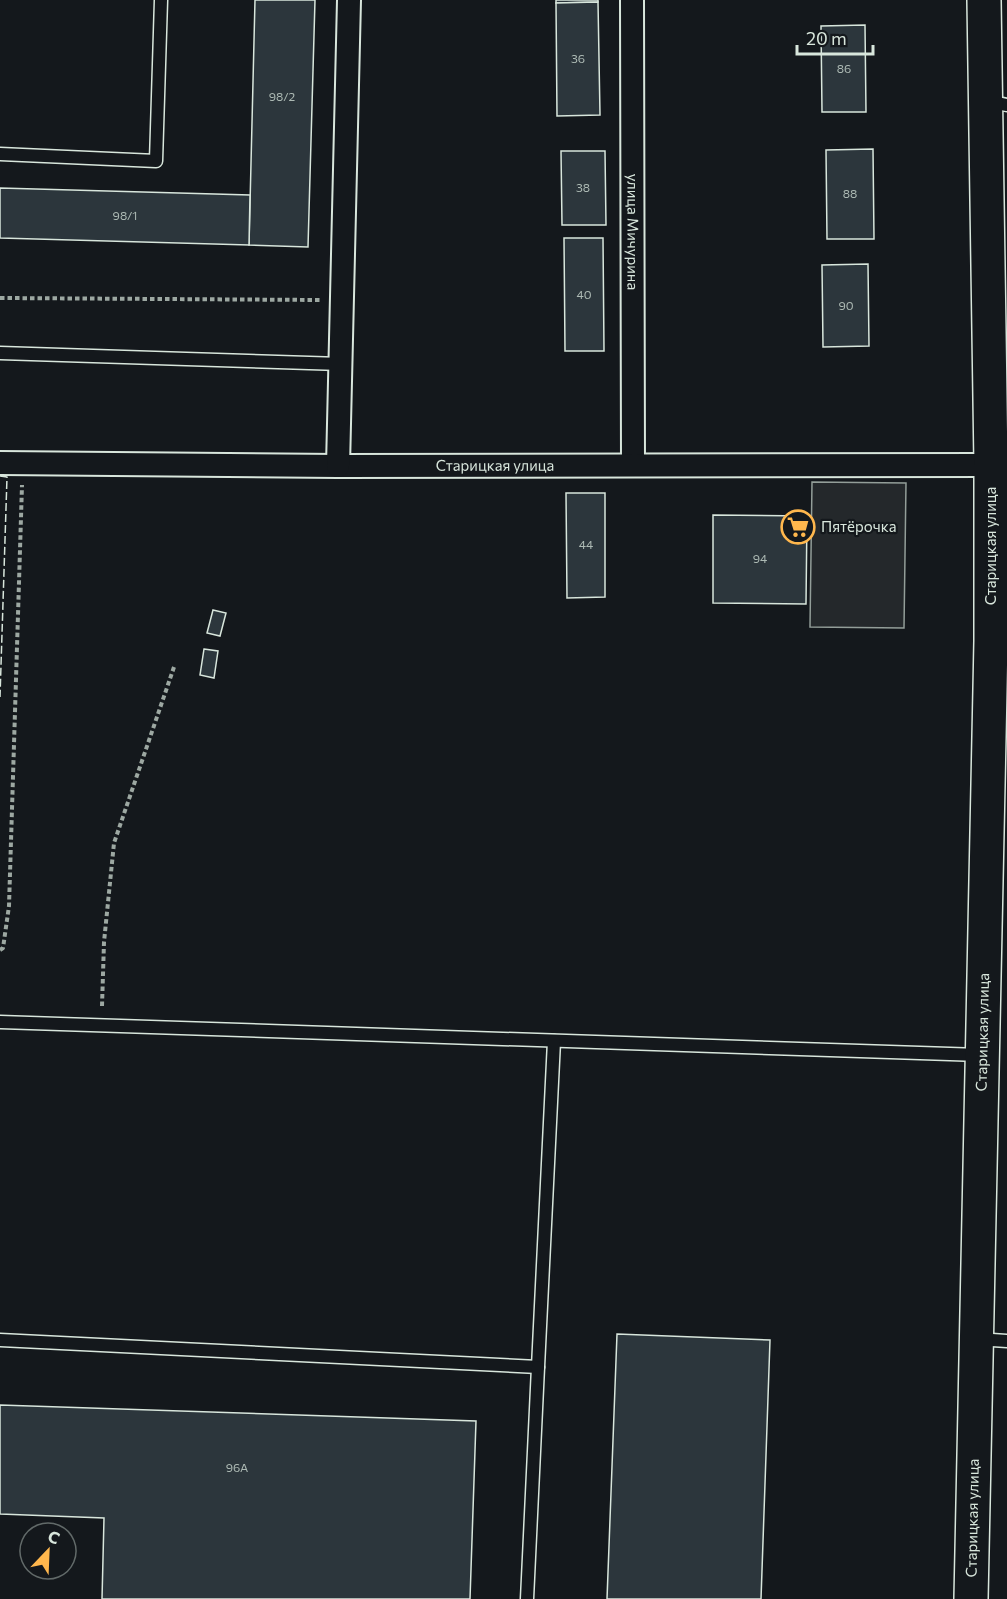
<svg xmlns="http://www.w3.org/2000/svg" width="1007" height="1599" viewBox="0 0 1007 1599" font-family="Commissioner,sans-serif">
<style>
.parking{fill:#24282b;stroke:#939e99;stroke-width:1.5}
.building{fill:#2c363c;stroke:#d8e6dc;stroke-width:1.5}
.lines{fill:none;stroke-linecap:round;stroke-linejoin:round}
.lane-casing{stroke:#d8e6dc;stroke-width:15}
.street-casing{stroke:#d8e6dc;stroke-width:26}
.primary-casing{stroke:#d8e6dc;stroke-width:36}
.path{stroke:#9da8a2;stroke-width:4;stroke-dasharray:4.5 3;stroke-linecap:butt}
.lane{stroke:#14181c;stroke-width:12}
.street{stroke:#14181c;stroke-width:22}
.primary{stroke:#14181c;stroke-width:33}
.fence{stroke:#d8e6dc;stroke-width:1.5;stroke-dasharray:8 3;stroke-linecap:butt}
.labels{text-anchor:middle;stroke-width:4.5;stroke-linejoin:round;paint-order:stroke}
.number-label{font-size:12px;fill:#adbab4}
.street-label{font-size:15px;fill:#d8e6dc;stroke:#14181c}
.poi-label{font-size:15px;fill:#d8e6dc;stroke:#14181c;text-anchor:start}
</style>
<rect width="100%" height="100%" fill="#14181c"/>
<polygon class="parking" points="812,482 906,483 904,628 810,627"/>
<g class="building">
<polygon points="255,0 315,0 308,247 249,245"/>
<polygon points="556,0 598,0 598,2 556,3"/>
<polygon points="598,2 600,115 557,116 556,3"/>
<polygon points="865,25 866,112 822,112 821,26"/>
<polygon points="873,149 874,239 827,239 826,150"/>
<polygon points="561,151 605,151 606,225 562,225"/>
<polygon points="0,188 250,195 249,245 0,238"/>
<polygon points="564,238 603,238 604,351 565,351"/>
<polygon points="868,264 869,346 823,347 822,265"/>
<polygon points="566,493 605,493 605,597 567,598"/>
<polygon points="713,515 807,516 806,604 713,603"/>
<polygon points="213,610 226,613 220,636 207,633"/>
<polygon points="204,649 218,651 214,678 200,675"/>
<polygon points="617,1334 770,1340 761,1599 607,1599"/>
<polygon points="0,1405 476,1421 470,1599 102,1599 104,1518 0,1514"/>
</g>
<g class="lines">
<g class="lane-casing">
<g id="lane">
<polyline points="987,101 1007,105"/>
<polyline points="0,154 156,161 161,0"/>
<polyline points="0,353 341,364"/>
<polyline points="0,1022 980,1055"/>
<polyline points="977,1339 1007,1341"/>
<polyline points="0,1340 538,1367 554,1041"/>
<polyline points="527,1599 538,1367"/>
</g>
</g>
<g class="street-casing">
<g id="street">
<path id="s1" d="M632,0L633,465"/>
<path id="s2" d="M0,463L338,466L991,465"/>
<polyline points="338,466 349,0"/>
</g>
</g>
<g class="primary-casing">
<g id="primary">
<path id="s3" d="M971,1599L991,641V465L984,0"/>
</g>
</g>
<g class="path">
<polyline points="0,298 320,300"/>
<polyline points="0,950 3,948 9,906 22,485"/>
<polyline points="102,1006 104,942 114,843 174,667"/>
</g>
<use href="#lane" class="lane"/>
<use href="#street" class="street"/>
<use href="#primary" class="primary"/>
<polyline class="fence" points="0,476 7,477 0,697"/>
</g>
<defs>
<g id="supermarket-ring" transform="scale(1.725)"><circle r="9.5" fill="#14181c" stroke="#ffb74d" stroke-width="1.5"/><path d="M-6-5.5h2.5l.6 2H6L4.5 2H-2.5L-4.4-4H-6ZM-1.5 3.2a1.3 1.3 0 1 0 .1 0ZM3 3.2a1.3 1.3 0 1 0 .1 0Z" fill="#ffb74d"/></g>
</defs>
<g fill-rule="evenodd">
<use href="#supermarket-ring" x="798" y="527"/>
</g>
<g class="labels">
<g class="number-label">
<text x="578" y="63">36</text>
<text x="844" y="73">86</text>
<text x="282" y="101">98/2</text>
<text x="583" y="192">38</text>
<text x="850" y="198">88</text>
<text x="125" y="220">98/1</text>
<text x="584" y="299">40</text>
<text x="846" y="310">90</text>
<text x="586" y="549">44</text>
<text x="760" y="563">94</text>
<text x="237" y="1472">96А</text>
</g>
<g class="street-label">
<text dy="5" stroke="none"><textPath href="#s1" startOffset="232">улица Мичурина</textPath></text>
<text dy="5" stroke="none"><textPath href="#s2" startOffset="495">Старицкая улица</textPath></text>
<text transform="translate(991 546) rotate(-90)" y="5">Старицкая улица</text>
<text dy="5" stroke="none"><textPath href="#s3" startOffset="567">Старицкая улица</textPath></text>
<text dy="5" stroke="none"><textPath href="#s3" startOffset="81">Старицкая улица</textPath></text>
</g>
<g class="poi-label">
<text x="821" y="532">Пятёрочка</text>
</g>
</g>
<g transform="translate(48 1551) rotate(23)"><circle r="28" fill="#14181c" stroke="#626a69" stroke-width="1.5"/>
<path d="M0-4.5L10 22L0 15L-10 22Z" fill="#ffb74d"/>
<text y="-9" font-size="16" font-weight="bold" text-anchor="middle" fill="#d8e6dc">С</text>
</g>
<path d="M797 45v9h76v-9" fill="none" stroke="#d8e6dc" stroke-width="3"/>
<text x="806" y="45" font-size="18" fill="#d8e6dc" stroke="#14181c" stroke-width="4.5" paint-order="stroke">20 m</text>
</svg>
